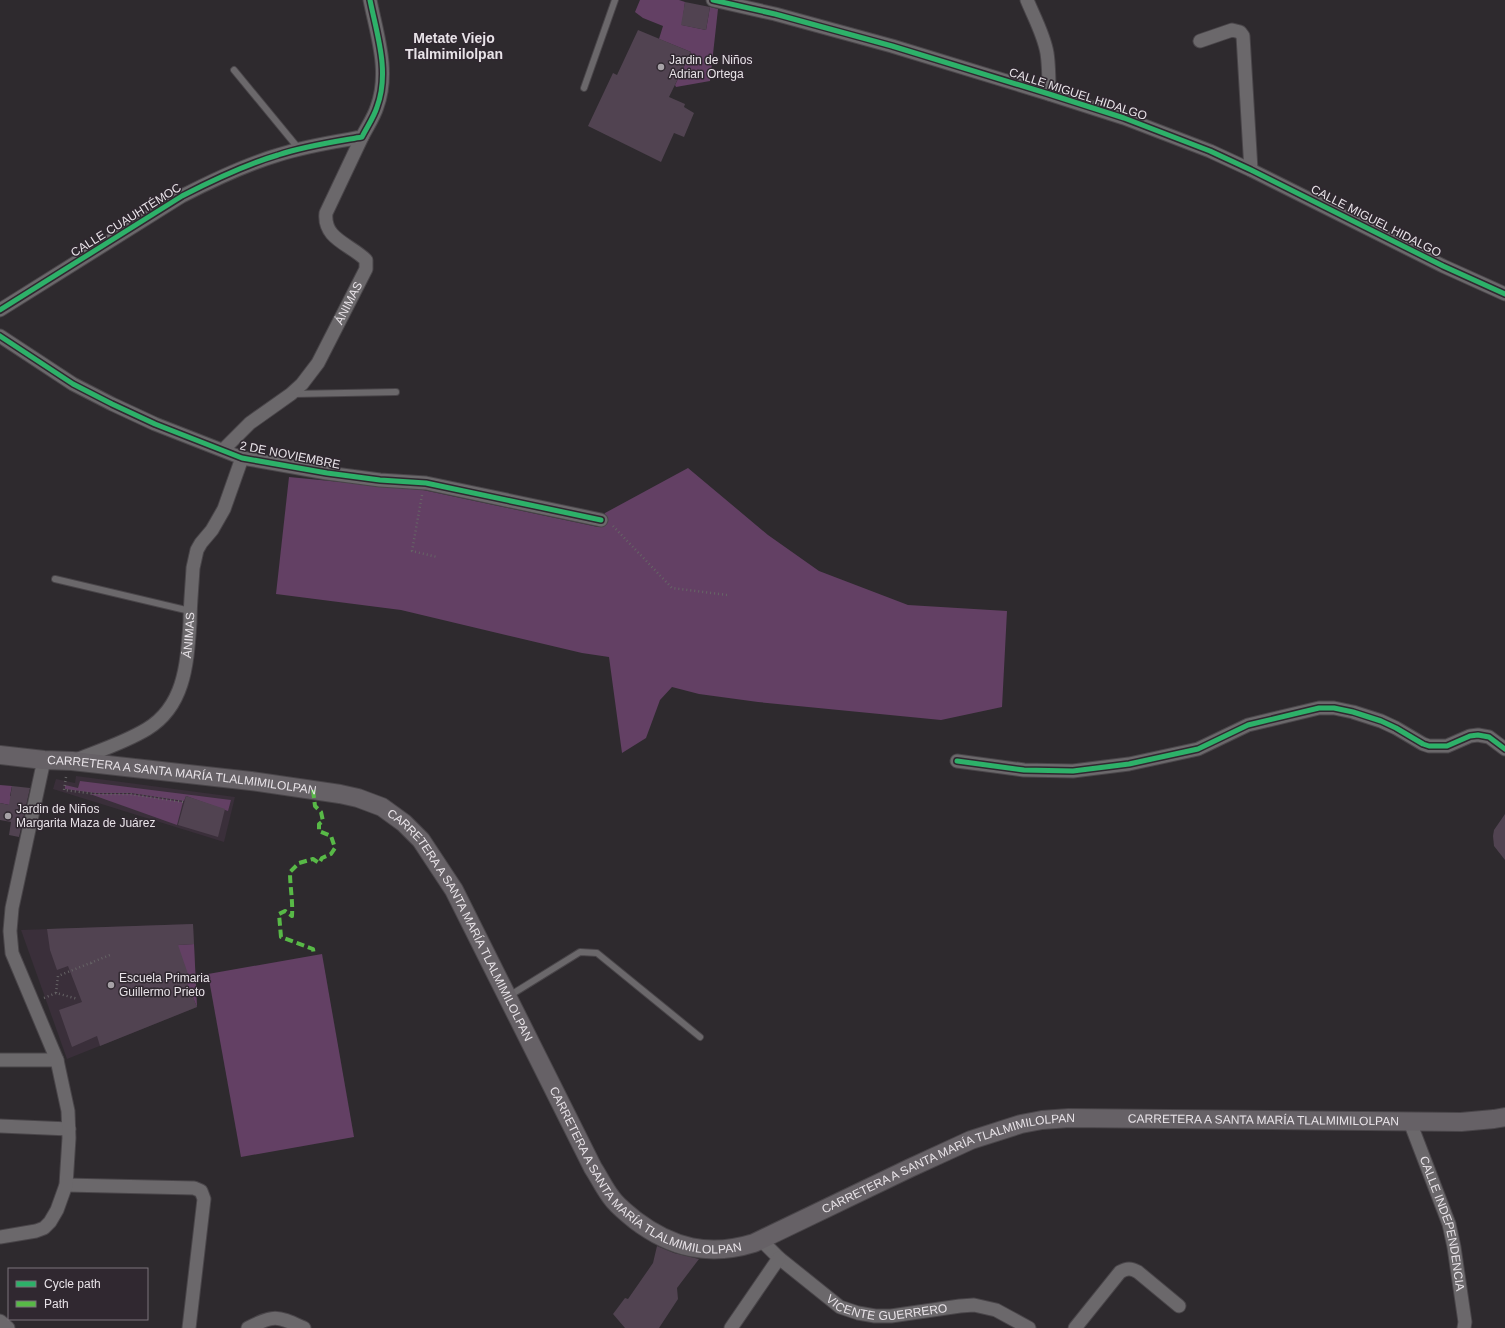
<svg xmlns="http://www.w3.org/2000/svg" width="1505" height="1328" viewBox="0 0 1505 1328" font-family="Arial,sans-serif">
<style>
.built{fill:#3a2f3a}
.green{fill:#634064}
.building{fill:#514351}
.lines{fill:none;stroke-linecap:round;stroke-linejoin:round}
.service-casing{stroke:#494549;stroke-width:8}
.minor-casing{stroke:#494549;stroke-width:15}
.secondary-casing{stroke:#494549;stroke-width:20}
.path{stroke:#666466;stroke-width:2.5;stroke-dasharray:1 3;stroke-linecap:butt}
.service{stroke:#6b686b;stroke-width:6}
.minor{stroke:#6b686b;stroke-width:13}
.secondary{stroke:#666166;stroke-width:18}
.quiet{stroke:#58b947;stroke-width:4;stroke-dasharray:8 4;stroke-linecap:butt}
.cycleway-casing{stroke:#302830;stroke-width:8}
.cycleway{stroke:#2db169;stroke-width:5}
.poi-dot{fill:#a7a2a7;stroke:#302830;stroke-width:1.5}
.labels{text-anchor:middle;stroke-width:3;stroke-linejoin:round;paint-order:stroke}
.poi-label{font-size:12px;fill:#e8e3e8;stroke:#302830;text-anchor:start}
.street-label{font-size:12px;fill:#e8e3e8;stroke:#302830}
.quarter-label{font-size:14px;font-weight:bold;fill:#e8e3e8;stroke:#302830}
</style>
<rect width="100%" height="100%" fill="#2e2a2e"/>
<g class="built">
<polygon points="76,776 235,797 224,842 53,789 56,779 75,783"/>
<polygon points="193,924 197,1007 67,1059 21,930"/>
</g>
<g class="green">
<polygon points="640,0 679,0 685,2 682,25 706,30 710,7 718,9 710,81 676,87 675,85 691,52 659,39 663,26 643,18 635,12"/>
<polygon points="688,468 768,535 819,571 908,605 1007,611 1002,707 941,720 758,702 699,694 672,687 660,700 646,738 622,753 609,657 582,653 401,610 276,594 289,477 423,490 598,527 605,513"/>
<polygon points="80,781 231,800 228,811 186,796 184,801 131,793 95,793 65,789 65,785 78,788"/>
<polygon points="0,785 12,786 10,796 16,797 14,806 0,803"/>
<polygon points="90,794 130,794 183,802 177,825"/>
<polygon points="194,944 197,1007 187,984 98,1020 140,951 179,945"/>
<polygon points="322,954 354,1137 241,1157 208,974"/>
</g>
<g class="building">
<polygon points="685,2 710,7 706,30 681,25"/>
<polygon points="638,30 691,52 669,97 685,104 684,107 694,113 684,137 674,133 661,162 588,126 613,73 617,75"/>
<polygon points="12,786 30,788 19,837 9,835 11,822 0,820 0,803 9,805"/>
<polygon points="186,796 225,809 218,837 178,825"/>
<polygon points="1505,814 1505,860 1494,846 1493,836 1494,830"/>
<polygon points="193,924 194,944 178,945 188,974 184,976 197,1007 100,1046 97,1036 72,1047 59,1010 82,1002 68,966 57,970 50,950 47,929"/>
<polygon points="657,1246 674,1253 699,1259 677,1288 678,1299 659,1328 625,1328 613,1314 625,1298 628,1299 653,1263"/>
</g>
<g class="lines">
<g class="service-casing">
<g id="service">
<polyline points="234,70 299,149"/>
<polyline points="584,88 615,0"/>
<polyline points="293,394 396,392"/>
<polyline points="55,579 190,611"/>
<polyline points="509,996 580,952 597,953 700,1037"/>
</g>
</g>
<g class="minor-casing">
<g id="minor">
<polyline points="713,0 775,14 892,46 1049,94 1124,118 1210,151 1251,170 1443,266 1505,294"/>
<path d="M1027,0C1034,17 1044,35 1047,53C1049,66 1049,80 1049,94"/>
<polyline points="1200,41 1232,30 1240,32 1243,36 1251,170"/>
<path d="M0,310L182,196C213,180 244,165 278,155C305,146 333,142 362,137C367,127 374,117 377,107C390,72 377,35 370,0"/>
<polyline points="0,336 73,384 112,404 155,424 242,458 327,473 380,480 426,483 601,520"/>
<path id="s1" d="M223,450L250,423L291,394L302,384L318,363L366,269V260C350,244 323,239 326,213L362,137"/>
<path id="s2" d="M73,761C98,751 124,743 147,729C185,706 187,663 190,623C190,605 192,587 193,568L197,550L201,543L212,530L224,509L242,458"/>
<polyline points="957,761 1024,770 1073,771 1129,764 1198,749 1248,725 1319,708 1334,708 1353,712 1381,721 1396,728 1423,744 1429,746 1447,746 1470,736 1478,735 1489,737 1505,749"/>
<polyline points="0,1060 57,1060"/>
<path id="s3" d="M1410,1122L1449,1224L1454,1247L1465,1322L1464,1328"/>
<polyline points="0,1126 69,1129"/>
<polyline points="66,1185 194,1188 201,1191 204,1199 189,1328"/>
<polyline points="0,1237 36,1231 44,1228 50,1222 57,1210 66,1185 69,1138 68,1111 57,1060 12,953 10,931 12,908 44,760"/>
<path id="s4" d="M762,1241L779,1258L840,1307L858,1313L875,1316H891L960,1306L974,1305L996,1310L1029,1328"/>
<polyline points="0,1321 8,1328"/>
<path d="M248,1328C275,1314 277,1316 304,1328"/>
<polyline points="731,1328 779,1258"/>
<path d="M1075,1328L1120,1272C1127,1268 1131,1268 1138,1272L1179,1306"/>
</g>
</g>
<g class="secondary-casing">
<g id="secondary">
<path id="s5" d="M0,755L44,760L72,761L251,781L340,794L358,798L382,807L404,823L421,840L454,890L593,1168C599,1177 604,1188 611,1197C617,1206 627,1213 635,1220C672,1248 709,1257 754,1243L910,1168L971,1140L1021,1124L1042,1120L1069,1118L1461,1122L1494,1119L1505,1117"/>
</g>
</g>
<g class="path">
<polyline points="422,495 412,551 437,557"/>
<polyline points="613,526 672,588 727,595"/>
<polyline points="66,777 64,790 96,794 130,794 184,802"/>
<polyline points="91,963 93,966"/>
<polyline points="56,993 58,976 110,955"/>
<polyline points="44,998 56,993 78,999"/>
</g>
<use href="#service" class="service"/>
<use href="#minor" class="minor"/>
<use href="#secondary" class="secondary"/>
<path class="quiet" d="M313,790L315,806L321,812L323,821L319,824V831L331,836L335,848L331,854L322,858L319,863L313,859L299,863L290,872C290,887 293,901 292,916L285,911L279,914L281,937L313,949L314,955"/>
<g class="cycleway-casing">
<g id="cycleway">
<polyline points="713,0 775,14 892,46 1049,94 1124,118 1210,151 1251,170 1443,266 1505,294"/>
<path d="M0,310L182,196C213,180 244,165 278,155C305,146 333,142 362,137C367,127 374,117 377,107C390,72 377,35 370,0"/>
<polyline points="0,336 73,384 112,404 155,424 242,458 327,473 380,480 426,483 601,520"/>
<polyline points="957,761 1024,770 1073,771 1129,764 1198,749 1248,725 1319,708 1334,708 1353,712 1381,721 1396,728 1423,744 1429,746 1447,746 1470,736 1478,735 1489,737 1505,749"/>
</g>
</g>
<use href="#cycleway" class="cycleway"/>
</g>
<g class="poi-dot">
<circle cx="661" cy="67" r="4"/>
<circle cx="8" cy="816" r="4"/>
<circle cx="111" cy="985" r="4"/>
</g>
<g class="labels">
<g class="poi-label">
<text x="669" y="64">Jardin de Niños<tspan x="669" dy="14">Adrian Ortega</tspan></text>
<text x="16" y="813">Jardin de Niños<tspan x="16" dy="14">Margarita Maza de Juárez</tspan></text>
<text x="119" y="982">Escuela Primaria<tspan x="119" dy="14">Guillermo Prieto</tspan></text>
</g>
<g class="street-label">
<text transform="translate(1078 94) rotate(18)" y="4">CALLE MIGUEL HIDALGO</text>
<text transform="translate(126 220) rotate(-32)" y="4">CALLE CUAUHTÉMOC</text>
<text transform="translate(1376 221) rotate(27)" y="4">CALLE MIGUEL HIDALGO</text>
<text dy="4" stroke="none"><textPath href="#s1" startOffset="197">ÁNIMAS</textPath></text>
<text transform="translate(290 455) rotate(11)" y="4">2 DE NOVIEMBRE</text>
<text dy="4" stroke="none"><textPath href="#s2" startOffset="188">ÁNIMAS</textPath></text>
<text dy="4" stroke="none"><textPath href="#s5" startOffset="183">CARRETERA A SANTA MARÍA TLALMIMILOLPAN</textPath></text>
<text dy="4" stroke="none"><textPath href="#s5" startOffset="530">CARRETERA A SANTA MARÍA TLALMIMILOLPAN</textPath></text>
<text dy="4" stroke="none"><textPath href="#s5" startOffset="1538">CARRETERA A SANTA MARÍA TLALMIMILOLPAN</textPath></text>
<text dy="4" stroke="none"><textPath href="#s5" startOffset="854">CARRETERA A SANTA MARÍA TLALMIMILOLPAN</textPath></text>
<text dy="4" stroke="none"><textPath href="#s5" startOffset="1214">CARRETERA A SANTA MARÍA TLALMIMILOLPAN</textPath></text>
<text dy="4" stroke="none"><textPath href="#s3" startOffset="107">CALLE INDEPENDENCIA</textPath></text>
<text dy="4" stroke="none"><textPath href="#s4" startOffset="149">VICENTE GUERRERO</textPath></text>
</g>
<g class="quarter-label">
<text x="454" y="43">Metate Viejo<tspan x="454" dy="16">Tlalmimilolpan</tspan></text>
</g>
</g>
<rect x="8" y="1268" width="140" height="52" fill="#302830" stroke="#7a737a"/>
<rect x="16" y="1281" width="20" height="6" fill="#2db169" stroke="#7a737a"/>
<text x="44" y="1288" font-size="12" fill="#e8e3e8">Cycle path</text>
<rect x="16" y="1301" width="20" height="6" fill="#58b947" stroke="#7a737a"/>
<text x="44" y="1308" font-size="12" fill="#e8e3e8">Path</text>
</svg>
